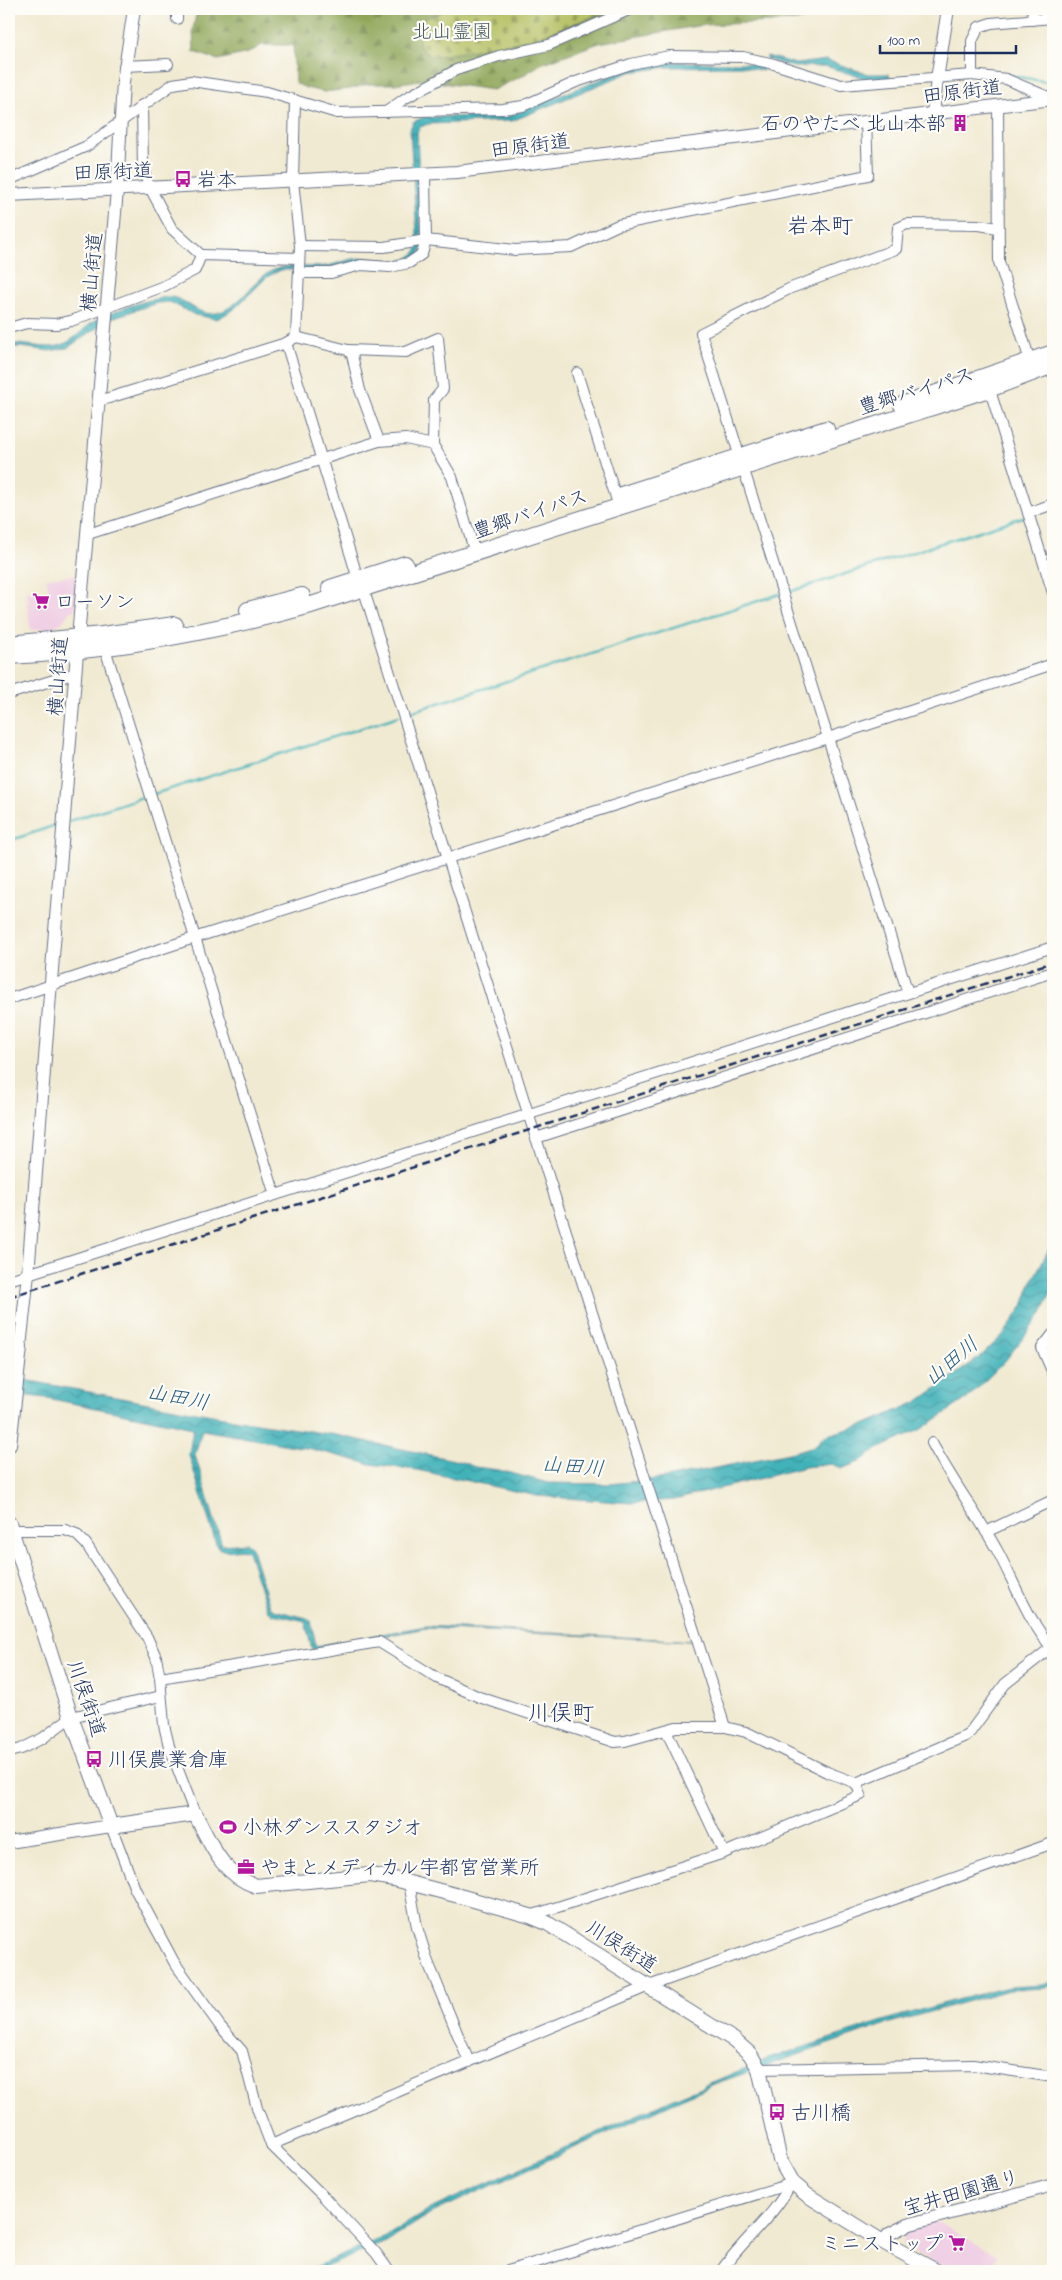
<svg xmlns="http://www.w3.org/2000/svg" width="1062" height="2280" viewBox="0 0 1062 2280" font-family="'Indie Flower','Klee One',sans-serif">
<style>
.built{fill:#f0d0e4}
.forest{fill:url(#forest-firs);stroke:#556a5b}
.cemetery{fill:url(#cemetery-stones);stroke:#687860}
.water{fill:url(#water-waves);stroke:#2e708c}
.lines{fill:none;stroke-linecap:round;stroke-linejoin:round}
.stream{stroke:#42b2b9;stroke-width:2.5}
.minor-casing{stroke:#667087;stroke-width:12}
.tertiary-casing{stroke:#667087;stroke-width:14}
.secondary-casing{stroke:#667087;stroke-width:16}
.primary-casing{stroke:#667087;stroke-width:18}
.minor{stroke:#fff;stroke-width:10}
.tertiary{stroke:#fff;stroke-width:12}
.secondary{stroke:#fff;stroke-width:14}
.primary{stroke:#fff;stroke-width:16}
.rail{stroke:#1b2f5e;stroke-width:2.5;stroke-dasharray:8 4;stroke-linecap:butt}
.labels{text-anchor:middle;stroke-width:4.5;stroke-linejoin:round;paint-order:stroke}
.park-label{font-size:20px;fill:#495a5f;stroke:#fdfcf7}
.street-label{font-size:20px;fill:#1b2f5e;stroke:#fdfcf7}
.poi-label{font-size:20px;fill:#1b2f5e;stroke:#fdfcf7;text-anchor:start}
.water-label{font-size:21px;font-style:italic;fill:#295d7e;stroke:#fdfcf7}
.quarter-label{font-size:22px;fill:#1b2f5e;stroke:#fdfcf7}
</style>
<defs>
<pattern id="forest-firs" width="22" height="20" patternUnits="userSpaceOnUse" patternTransform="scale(1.25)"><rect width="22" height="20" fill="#8fa658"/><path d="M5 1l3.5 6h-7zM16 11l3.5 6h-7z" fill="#74884c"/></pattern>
<pattern id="cemetery-stones" width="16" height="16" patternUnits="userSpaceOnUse" patternTransform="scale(1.25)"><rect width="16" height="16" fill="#b4c062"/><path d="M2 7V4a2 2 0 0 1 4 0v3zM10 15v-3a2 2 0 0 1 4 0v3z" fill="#929c54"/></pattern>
<pattern id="water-waves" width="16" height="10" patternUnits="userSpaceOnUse" patternTransform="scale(1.25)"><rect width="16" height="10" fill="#42b2b9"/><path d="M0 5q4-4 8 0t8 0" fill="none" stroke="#36919a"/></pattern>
</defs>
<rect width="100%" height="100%" fill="#fdfcf7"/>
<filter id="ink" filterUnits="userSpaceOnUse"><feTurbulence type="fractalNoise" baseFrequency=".02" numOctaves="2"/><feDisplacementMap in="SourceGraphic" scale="10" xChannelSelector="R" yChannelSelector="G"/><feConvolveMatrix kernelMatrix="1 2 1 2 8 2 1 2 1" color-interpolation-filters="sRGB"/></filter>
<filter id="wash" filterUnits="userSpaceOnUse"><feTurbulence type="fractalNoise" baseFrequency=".0096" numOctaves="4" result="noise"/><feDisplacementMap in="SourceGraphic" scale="20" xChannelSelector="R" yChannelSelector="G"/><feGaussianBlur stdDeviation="1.12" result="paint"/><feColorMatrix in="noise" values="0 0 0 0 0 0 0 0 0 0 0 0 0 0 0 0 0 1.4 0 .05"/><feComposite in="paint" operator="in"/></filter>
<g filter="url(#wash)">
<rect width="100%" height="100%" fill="#f1ead2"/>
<g class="built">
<polygon points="77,575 75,611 70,611 62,623 50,628 30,630 27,591 48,590 47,578"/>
<polygon points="935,2221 997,2255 987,2271 948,2271 902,2245 903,2237 907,2231"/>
</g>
<polygon class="forest" points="197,9 824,9 824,14 796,21 703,25 599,43 541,64 522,76 493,90 420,80 395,84 368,84 350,89 324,92 306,88 295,83 293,45 262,45 248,53 218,60 194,52 193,30"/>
<polygon class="cemetery" points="448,9 613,9 530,40 433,57 421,49 417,32 424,19"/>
<g class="water">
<polygon points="767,56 796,64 826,60 868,74 889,74 890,79 870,80 825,66 794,67 766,59"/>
<path d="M668,62L746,63L764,66L763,71L742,66L668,67L630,72L512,121L428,124L420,127L417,133L422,248L419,255L400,263L360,262L347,263L329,269L281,270L267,277L233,310L217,319L195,315L170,302L157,303L112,318L67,348L49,351L21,347L9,348V344C23,343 45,349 58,346C74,342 82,329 95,321C113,312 137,302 156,299C160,298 167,297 171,297C190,300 199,319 220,312C245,304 257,270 284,267C298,265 312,268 326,266C338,264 349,258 363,258C381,258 407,269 418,248L410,130L413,122L424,117L509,116L629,68Z"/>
<path d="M1053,1235V1289L1041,1315L1005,1361L968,1398L920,1430L878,1449L859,1462L841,1469L832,1464L805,1467L674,1500L632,1503L537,1496L417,1470L370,1464L311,1449L202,1430L195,1455L222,1545L247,1543L251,1546L270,1607L274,1610L307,1618L311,1621L316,1646L426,1626L692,1641L426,1628L312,1650L305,1621L273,1614L267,1609L248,1551C238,1546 227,1555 217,1547L189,1455L193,1428L47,1398L9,1394V1377L250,1422L336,1435L459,1461L475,1467L499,1470L549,1483L610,1484L666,1478L794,1452L814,1446L824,1436L866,1424L917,1402L980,1357L1004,1334L1023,1306L1031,1283L1051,1245Z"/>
<polygon points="1053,1981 1053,1985 1045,1988 1009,1990 890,2023 714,2084 430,2214 386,2242 316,2271 306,2271 388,2235 430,2209 674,2098 765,2060 892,2018 956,2000 1008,1987 1042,1985"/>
</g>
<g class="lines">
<g class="stream">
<polyline points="1008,75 1053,83"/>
<polyline points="786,593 1026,516"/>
<polyline points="404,714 780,594"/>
<polyline points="154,794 399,716"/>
<polyline points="69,821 149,795"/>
<polyline points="9,841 59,824"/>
</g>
</g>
</g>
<g filter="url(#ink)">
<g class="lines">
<g class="minor-casing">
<g id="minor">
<polyline points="177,9 177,19"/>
<polyline points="1032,20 1033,9"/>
<polyline points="124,66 168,64"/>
<polyline points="972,75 972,41 979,27 991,23 1053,18"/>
<polyline points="295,100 293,181 300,246 296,337"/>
<polyline points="142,105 143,170 150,188 172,229 201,255"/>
<polyline points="998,105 999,262 1031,364"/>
<polyline points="386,112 404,99 456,70 499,56 549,45 631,9"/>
<polyline points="9,180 87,146 173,84 191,81 267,92 337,113 503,109 523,106 576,82 631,64 669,56 743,57 774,64 841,85 972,75 1006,79 1053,99"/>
<polyline points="300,246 384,247 426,240 515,250 571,247 618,225 868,175 866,121"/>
<polyline points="299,273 331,273 361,265 390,267 409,263 422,254 426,240 425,175"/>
<polyline points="9,328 27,323 56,324 71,321 164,286 195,270 201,255 299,258"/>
<polyline points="286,343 358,579 366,597 528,1113 725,1727"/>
<polyline points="348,350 406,352 438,338 443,389 434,400 433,445"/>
<polyline points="577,373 618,504"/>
<polyline points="988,384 1053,593"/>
<polyline points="99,401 286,343 296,337 348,350 352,355 360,390 379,441 406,439 433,445 452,477 475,553"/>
<polyline points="1028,513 1053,504"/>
<polyline points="88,534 379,441"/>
<polyline points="103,642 275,1195"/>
<polyline points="9,694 76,673"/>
<polyline points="908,993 701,333 791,288 896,249 898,228 907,224 979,225 998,228"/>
<polyline points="9,999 194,938 828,738 1053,664"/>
<polyline points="536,1138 1053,972"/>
<polyline points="9,1280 1053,947"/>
<polyline points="1053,1334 1042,1348 1053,1373"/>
<path d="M932,1443C952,1481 978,1515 998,1552C1014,1582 1030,1624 1053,1649"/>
<polyline points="9,1530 65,1530 76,1534 86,1544 147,1637 156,1657 160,1678 164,1725 169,1746 195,1814"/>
<polyline points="986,1532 1053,1500"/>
<polyline points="160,1678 379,1642 437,1678 479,1697 615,1742 625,1741 676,1727 725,1727 746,1732 827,1772 856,1783 968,1735 1005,1684 1052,1647"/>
<polyline points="666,1730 724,1853"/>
<polyline points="9,1752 21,1749 43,1738 71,1717 161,1696"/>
<polyline points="111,1826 135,1889 174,1962 220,2026 242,2051 257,2108 271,2145 324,2197 376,2253 389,2271"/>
<polyline points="411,1883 410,1888 417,1927 428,1962 469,2062"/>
<polyline points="530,1916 724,1853 861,1795 856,1783"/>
<polyline points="759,2069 973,2065 1053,2077"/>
<polyline points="271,2145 649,1986 1053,1843"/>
<polyline points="508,2271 793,2183"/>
<path d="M721,2271C742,2240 773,2218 790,2185"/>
</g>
</g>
<g class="tertiary-casing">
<g id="tertiary">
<polyline points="933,113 937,79 948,9"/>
<polyline points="9,195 457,172 1053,99"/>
<polyline points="20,1347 28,1274 80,614 117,190 123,82 134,9"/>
<polyline points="9,1842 111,1826"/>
<polyline points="883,2242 889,2234 907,2225 1053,2185"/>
</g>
</g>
<g class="secondary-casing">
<g id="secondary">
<polyline points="9,1345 20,1347 9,1445"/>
<path d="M9,1523L71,1717L111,1826L195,1814C211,1844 221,1874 256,1886L370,1875L394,1879L463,1897L530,1916L547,1923L734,2040L750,2054L759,2069L780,2160L793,2183L807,2195L883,2242L936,2271"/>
</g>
</g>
<g class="primary-casing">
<g id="primary">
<polyline points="902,405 1053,353"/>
<polyline points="621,495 826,429"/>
<polyline points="330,588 405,564"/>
<polyline points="248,610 302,596"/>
<polyline points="9,644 102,635 175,625"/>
<path d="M9,656C110,651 213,632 311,605L989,389L1053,365"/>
</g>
</g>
<use href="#minor" class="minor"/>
<use href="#tertiary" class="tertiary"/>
<use href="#secondary" class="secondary"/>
<use href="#primary" class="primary"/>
<polyline class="rail" points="9,1297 1053,962"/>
</g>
</g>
<defs>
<g id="building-bare" transform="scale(1.35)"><path d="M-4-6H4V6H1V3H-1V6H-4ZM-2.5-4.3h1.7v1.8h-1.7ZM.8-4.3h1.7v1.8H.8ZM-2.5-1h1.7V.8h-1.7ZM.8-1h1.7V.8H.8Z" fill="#b5179e" stroke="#fdfcf7" stroke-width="2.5" paint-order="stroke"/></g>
<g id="bus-bare" transform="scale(1.35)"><path d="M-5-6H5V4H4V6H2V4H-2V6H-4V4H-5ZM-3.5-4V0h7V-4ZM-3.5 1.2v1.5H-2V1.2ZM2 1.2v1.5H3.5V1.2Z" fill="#b5179e" stroke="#fdfcf7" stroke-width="2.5" paint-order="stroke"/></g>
<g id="supermarket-bare" transform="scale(1.35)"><path d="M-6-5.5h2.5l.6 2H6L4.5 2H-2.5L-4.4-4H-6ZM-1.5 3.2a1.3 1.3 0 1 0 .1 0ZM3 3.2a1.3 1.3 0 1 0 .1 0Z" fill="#b5179e" stroke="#fdfcf7" stroke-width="2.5" paint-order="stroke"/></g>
<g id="stadium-bare" transform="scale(1.35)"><path d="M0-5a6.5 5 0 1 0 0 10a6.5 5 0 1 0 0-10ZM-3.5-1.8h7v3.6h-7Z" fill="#b5179e" stroke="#fdfcf7" stroke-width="2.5" paint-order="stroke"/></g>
<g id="office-bare" transform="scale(1.35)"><path d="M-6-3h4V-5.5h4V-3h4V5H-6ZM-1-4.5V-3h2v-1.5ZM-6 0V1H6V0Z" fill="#b5179e" stroke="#fdfcf7" stroke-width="2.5" paint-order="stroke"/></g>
</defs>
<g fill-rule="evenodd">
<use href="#building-bare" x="960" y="123"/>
<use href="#bus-bare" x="183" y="179"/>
<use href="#supermarket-bare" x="41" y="601"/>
<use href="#bus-bare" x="94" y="1759"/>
<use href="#stadium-bare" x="228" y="1827"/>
<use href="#office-bare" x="246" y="1867"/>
<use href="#bus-bare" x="777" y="2112"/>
<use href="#supermarket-bare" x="957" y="2243"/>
</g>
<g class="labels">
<g class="park-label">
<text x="452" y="38">北山霊園</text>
</g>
<g class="street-label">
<text transform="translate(962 91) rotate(-7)" y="7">田原街道</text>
<text transform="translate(530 145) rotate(-7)" y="7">田原街道</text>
<text transform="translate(113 171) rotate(-2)" y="7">田原街道</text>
<text transform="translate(91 272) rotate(-85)" y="7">横山街道</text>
<text transform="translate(916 390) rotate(-17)" y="7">豊郷バイパス</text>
<text transform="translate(530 513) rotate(-18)" y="7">豊郷バイパス</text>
<text transform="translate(57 676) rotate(-86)" y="7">横山街道</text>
<text transform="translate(87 1698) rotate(71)" y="7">川俣街道</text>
<text transform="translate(622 1946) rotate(32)" y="7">川俣街道</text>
<text transform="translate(961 2192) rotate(-16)" y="7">宝井田園通り</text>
</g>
<g class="poi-label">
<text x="946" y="130" text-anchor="end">石のやたべ 北山本部</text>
<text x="197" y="186">岩本</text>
<text x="55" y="608">ローソン</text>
<text x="108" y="1766">川俣農業倉庫</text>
<text x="242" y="1834">小林ダンススタジオ</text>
<text x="260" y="1874">やまとメディカル宇都宮営業所</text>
<text x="791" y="2119">古川橋</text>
<text x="943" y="2250" text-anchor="end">ミニストップ</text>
</g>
<g class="water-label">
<text transform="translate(951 1361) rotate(-40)" y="7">山田川</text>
<text transform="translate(178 1397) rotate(11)" y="7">山田川</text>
<text transform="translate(573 1466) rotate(5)" y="7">山田川</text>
</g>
<g class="quarter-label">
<text x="820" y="233">岩本町</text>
<text x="561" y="1720">川俣町</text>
</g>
</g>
<rect width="1062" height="2280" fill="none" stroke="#fdfcf7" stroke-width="30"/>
<path d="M880 45v8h136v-8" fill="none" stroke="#1b2f5e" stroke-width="2.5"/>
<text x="887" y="45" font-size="15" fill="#1b2f5e" stroke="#fdfcf7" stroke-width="4" paint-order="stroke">100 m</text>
</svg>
